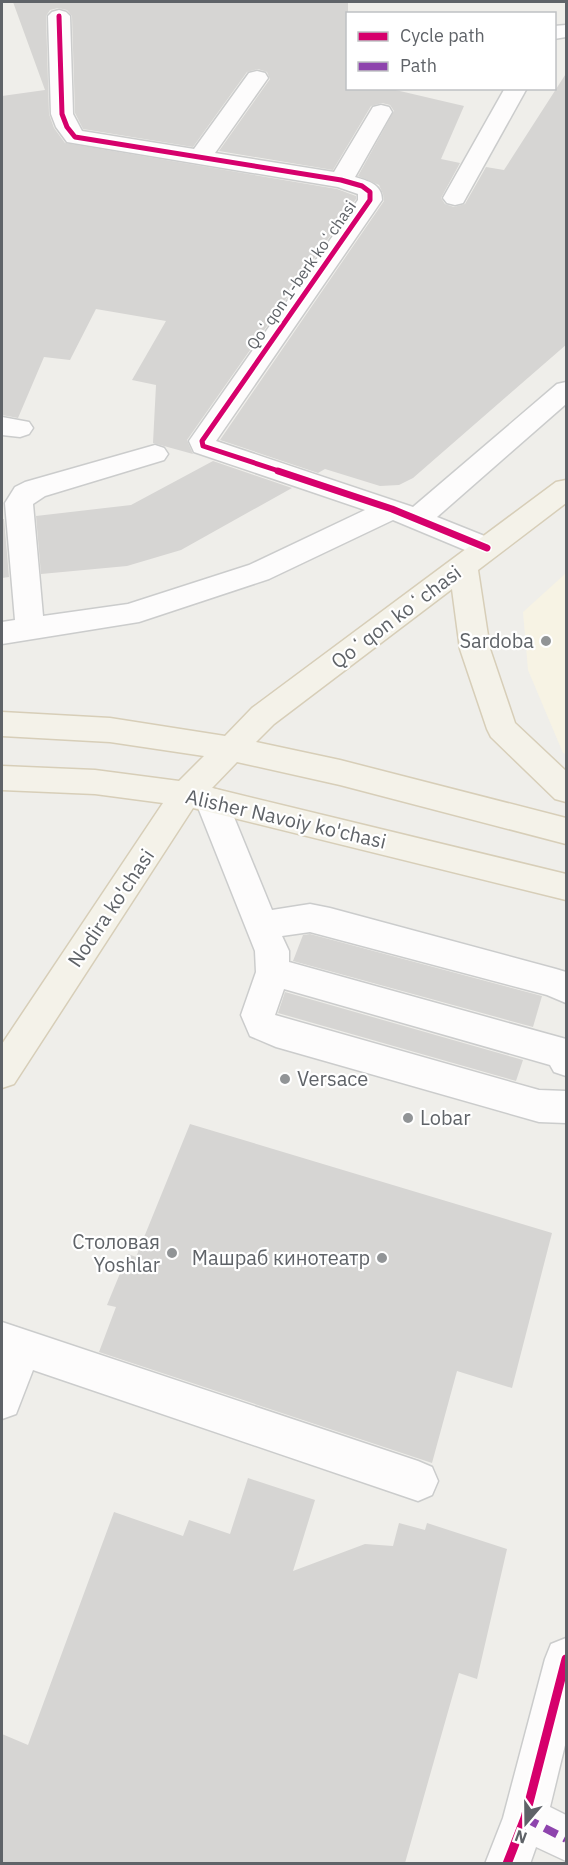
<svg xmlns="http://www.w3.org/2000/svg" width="568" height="1865" viewBox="0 0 568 1865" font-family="'IBM Plex Sans',sans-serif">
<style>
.commercial{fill:#f7f3e4}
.building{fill:#d6d5d3}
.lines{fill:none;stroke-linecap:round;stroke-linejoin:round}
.minor-casing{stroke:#cbcccc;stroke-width:3}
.major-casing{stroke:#d7ceb8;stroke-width:3}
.minor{fill:#fdfcfc;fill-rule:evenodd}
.major{fill:#f4f2e9;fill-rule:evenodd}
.quiet{stroke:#8e44ad;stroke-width:8;stroke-dasharray:14 8;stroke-linecap:butt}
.cycleway-far2-casing{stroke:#fff;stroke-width:8}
.cycleway-far1-casing{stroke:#fff;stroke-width:10}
.cycleway-casing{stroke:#fff;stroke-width:13}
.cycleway-far2{stroke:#d6006c;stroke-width:5}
.cycleway-far1{stroke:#d6006c;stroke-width:7}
.cycleway{stroke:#d6006c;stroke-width:9}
.poi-dot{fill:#919496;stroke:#fff;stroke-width:2}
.labels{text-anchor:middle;stroke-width:4.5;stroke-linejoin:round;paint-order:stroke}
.far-street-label{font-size:16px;fill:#5f6368;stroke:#fff}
.street-label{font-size:20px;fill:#5f6368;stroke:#fff}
.poi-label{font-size:20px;fill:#5f6368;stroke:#fff;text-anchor:end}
</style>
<rect width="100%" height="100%" fill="#efeeea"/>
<polygon class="commercial" points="566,573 566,754 563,753 528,670 523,612"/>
<g class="building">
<polygon points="13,2 348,2 348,88 387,88 464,106 441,159 460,163 441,198 445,204 454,207 465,204 486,167 504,170 567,72 567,344 413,478 399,485 380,486 325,469 318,473 220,440 384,201 383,194 379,185 358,176 394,111 390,105 382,103 371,106 333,170 219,151 270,79 267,72 258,69 247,72 193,147 83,129 75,113 72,16 67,10 58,8 50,10 46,16 49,114 54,128 65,143 337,189 356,196 356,199 187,440 193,454 153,443 156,385 132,380 166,321 96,309 70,360 44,357 18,418 2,415 2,96 45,90"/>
<polygon points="213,461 292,488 181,550 127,566 41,574 36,516 131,505"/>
<polygon points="2,519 4,519 9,577 2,578"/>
<polygon points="310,934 542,996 533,1027 293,961 303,935"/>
<polygon points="285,992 523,1060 516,1081 278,1013"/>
<polygon points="190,1124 552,1233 512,1388 457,1371 432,1463 99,1352 116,1307 107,1305 128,1254 136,1257"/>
<polygon points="248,1478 315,1500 293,1571 365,1544 393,1546 399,1523 425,1530 427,1523 507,1549 477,1679 459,1673 405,1863 2,1863 2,1734 28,1745 114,1512 183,1536 189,1520 230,1534"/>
</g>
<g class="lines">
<g class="minor-casing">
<g id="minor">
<path d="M59,10L66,12L70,16L73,114L82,131L194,149L249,73L257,71L265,73L268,78L215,153L334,172L373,107L381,105L389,107L392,112L355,177C368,181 382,184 382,200L216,441L413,507L557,384L566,382V404L437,517L497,541L501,548L497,555L487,558L477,555L393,520L269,579L139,622L2,644V622L15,620L5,503L15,487L25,482L155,445L164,448L168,454L164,460L45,496L33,504L43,616L128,604L249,565L365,510L194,452L189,441L358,200V194L338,187L67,142L56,127L51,114L48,16L52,12Z"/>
<polygon points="566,25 566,37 554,39 554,26"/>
<polygon points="505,88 527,88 463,203 455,205 447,203 443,198"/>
<polygon points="2,417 29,422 33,428 29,434 20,437 2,435"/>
<polygon points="211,788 222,791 227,800 272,910 310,904 330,908 556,969 566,972 566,1003 547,995 310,932 282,936 289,951 289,962 566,1039 566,1076 554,1072 550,1065 284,989 275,1015 539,1090 566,1091 566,1123 539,1122 276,1047 250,1036 241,1015 256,972 255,951 195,800 200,791"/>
<polygon points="2,1322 418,1461 432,1467 438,1481 432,1495 418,1501 33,1370 16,1414 2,1419"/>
<polygon points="566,1638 566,1741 550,1807 566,1815 566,1861 536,1847 530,1864 485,1864 503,1818 545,1659 551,1644"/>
</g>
</g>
<g class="major-casing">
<polygon id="major" points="566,480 566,503 478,570 490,649 515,723 566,771 566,802 555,799 491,737 487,729 460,649 452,589 274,724 256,742 340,760 566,818 566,844 340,785 237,762 212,788 566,874 566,900 193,808 14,1084 2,1088 2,1044 163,803 95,794 2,790 2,766 95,770 179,781 204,756 110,742 2,736 2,712 110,718 225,736 252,708 556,482"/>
</g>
<use href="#minor" class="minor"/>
<use href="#major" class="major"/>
<polyline class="quiet" points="525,1818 566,1839"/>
<g class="cycleway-far2-casing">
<polyline id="cycleway-far2" points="59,16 62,114 67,127 75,137 341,180 362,186 370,192 370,200 202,441 203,446 282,472"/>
</g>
<g class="cycleway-far1-casing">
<polyline id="cycleway-far1" points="278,471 392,509 487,548"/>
</g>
<g class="cycleway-casing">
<polyline id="cycleway" points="507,1864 525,1818 566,1659"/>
</g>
<use href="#cycleway-far2" class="cycleway-far2"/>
<use href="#cycleway-far1" class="cycleway-far1"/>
<use href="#cycleway" class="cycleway"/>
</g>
<g class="poi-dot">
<circle cx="546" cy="641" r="6"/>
<circle cx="285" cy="1079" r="6"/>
<circle cx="408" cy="1118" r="6"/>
<circle cx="172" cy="1253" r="6"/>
<circle cx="382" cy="1258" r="6"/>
</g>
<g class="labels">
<g class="far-street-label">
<text transform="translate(301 275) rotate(-55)" y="6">Qoʻqon 1-berk koʻchasi</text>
</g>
<g class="street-label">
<text transform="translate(396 617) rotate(-37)" y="7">Qoʻqon koʻchasi</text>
<text transform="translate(286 819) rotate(13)" y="7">Alisher Navoiy ko'chasi</text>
<text transform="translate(111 908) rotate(-56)" y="7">Nodira ko'chasi</text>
</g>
<g class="poi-label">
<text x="534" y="648">Sardoba</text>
<text x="297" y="1086" text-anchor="start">Versace</text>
<text x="420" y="1125" text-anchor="start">Lobar</text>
<text x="160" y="1249">Столовая<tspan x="160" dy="23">Yoshlar</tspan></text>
<text x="370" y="1265">Машраб кинотеатр</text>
</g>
</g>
<rect width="568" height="1865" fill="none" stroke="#5f6368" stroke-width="6"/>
<rect x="346" y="12" width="210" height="78" fill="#ffffff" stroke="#bfc1c3" stroke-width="1.5"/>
<rect x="358" y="32" width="30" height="9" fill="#d6006c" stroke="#bfc1c3" stroke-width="1.5"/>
<text x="400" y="42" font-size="18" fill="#5f6368">Cycle path</text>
<rect x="358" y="62" width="30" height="9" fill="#8e44ad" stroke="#bfc1c3" stroke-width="1.5"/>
<text x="400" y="72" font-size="18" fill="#5f6368">Path</text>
<g transform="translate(526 1823) rotate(200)" stroke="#ffffff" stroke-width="4.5" paint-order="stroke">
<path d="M0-4.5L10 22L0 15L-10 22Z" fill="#5f6368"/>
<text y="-9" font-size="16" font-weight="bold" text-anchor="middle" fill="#5f6368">N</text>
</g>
</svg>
